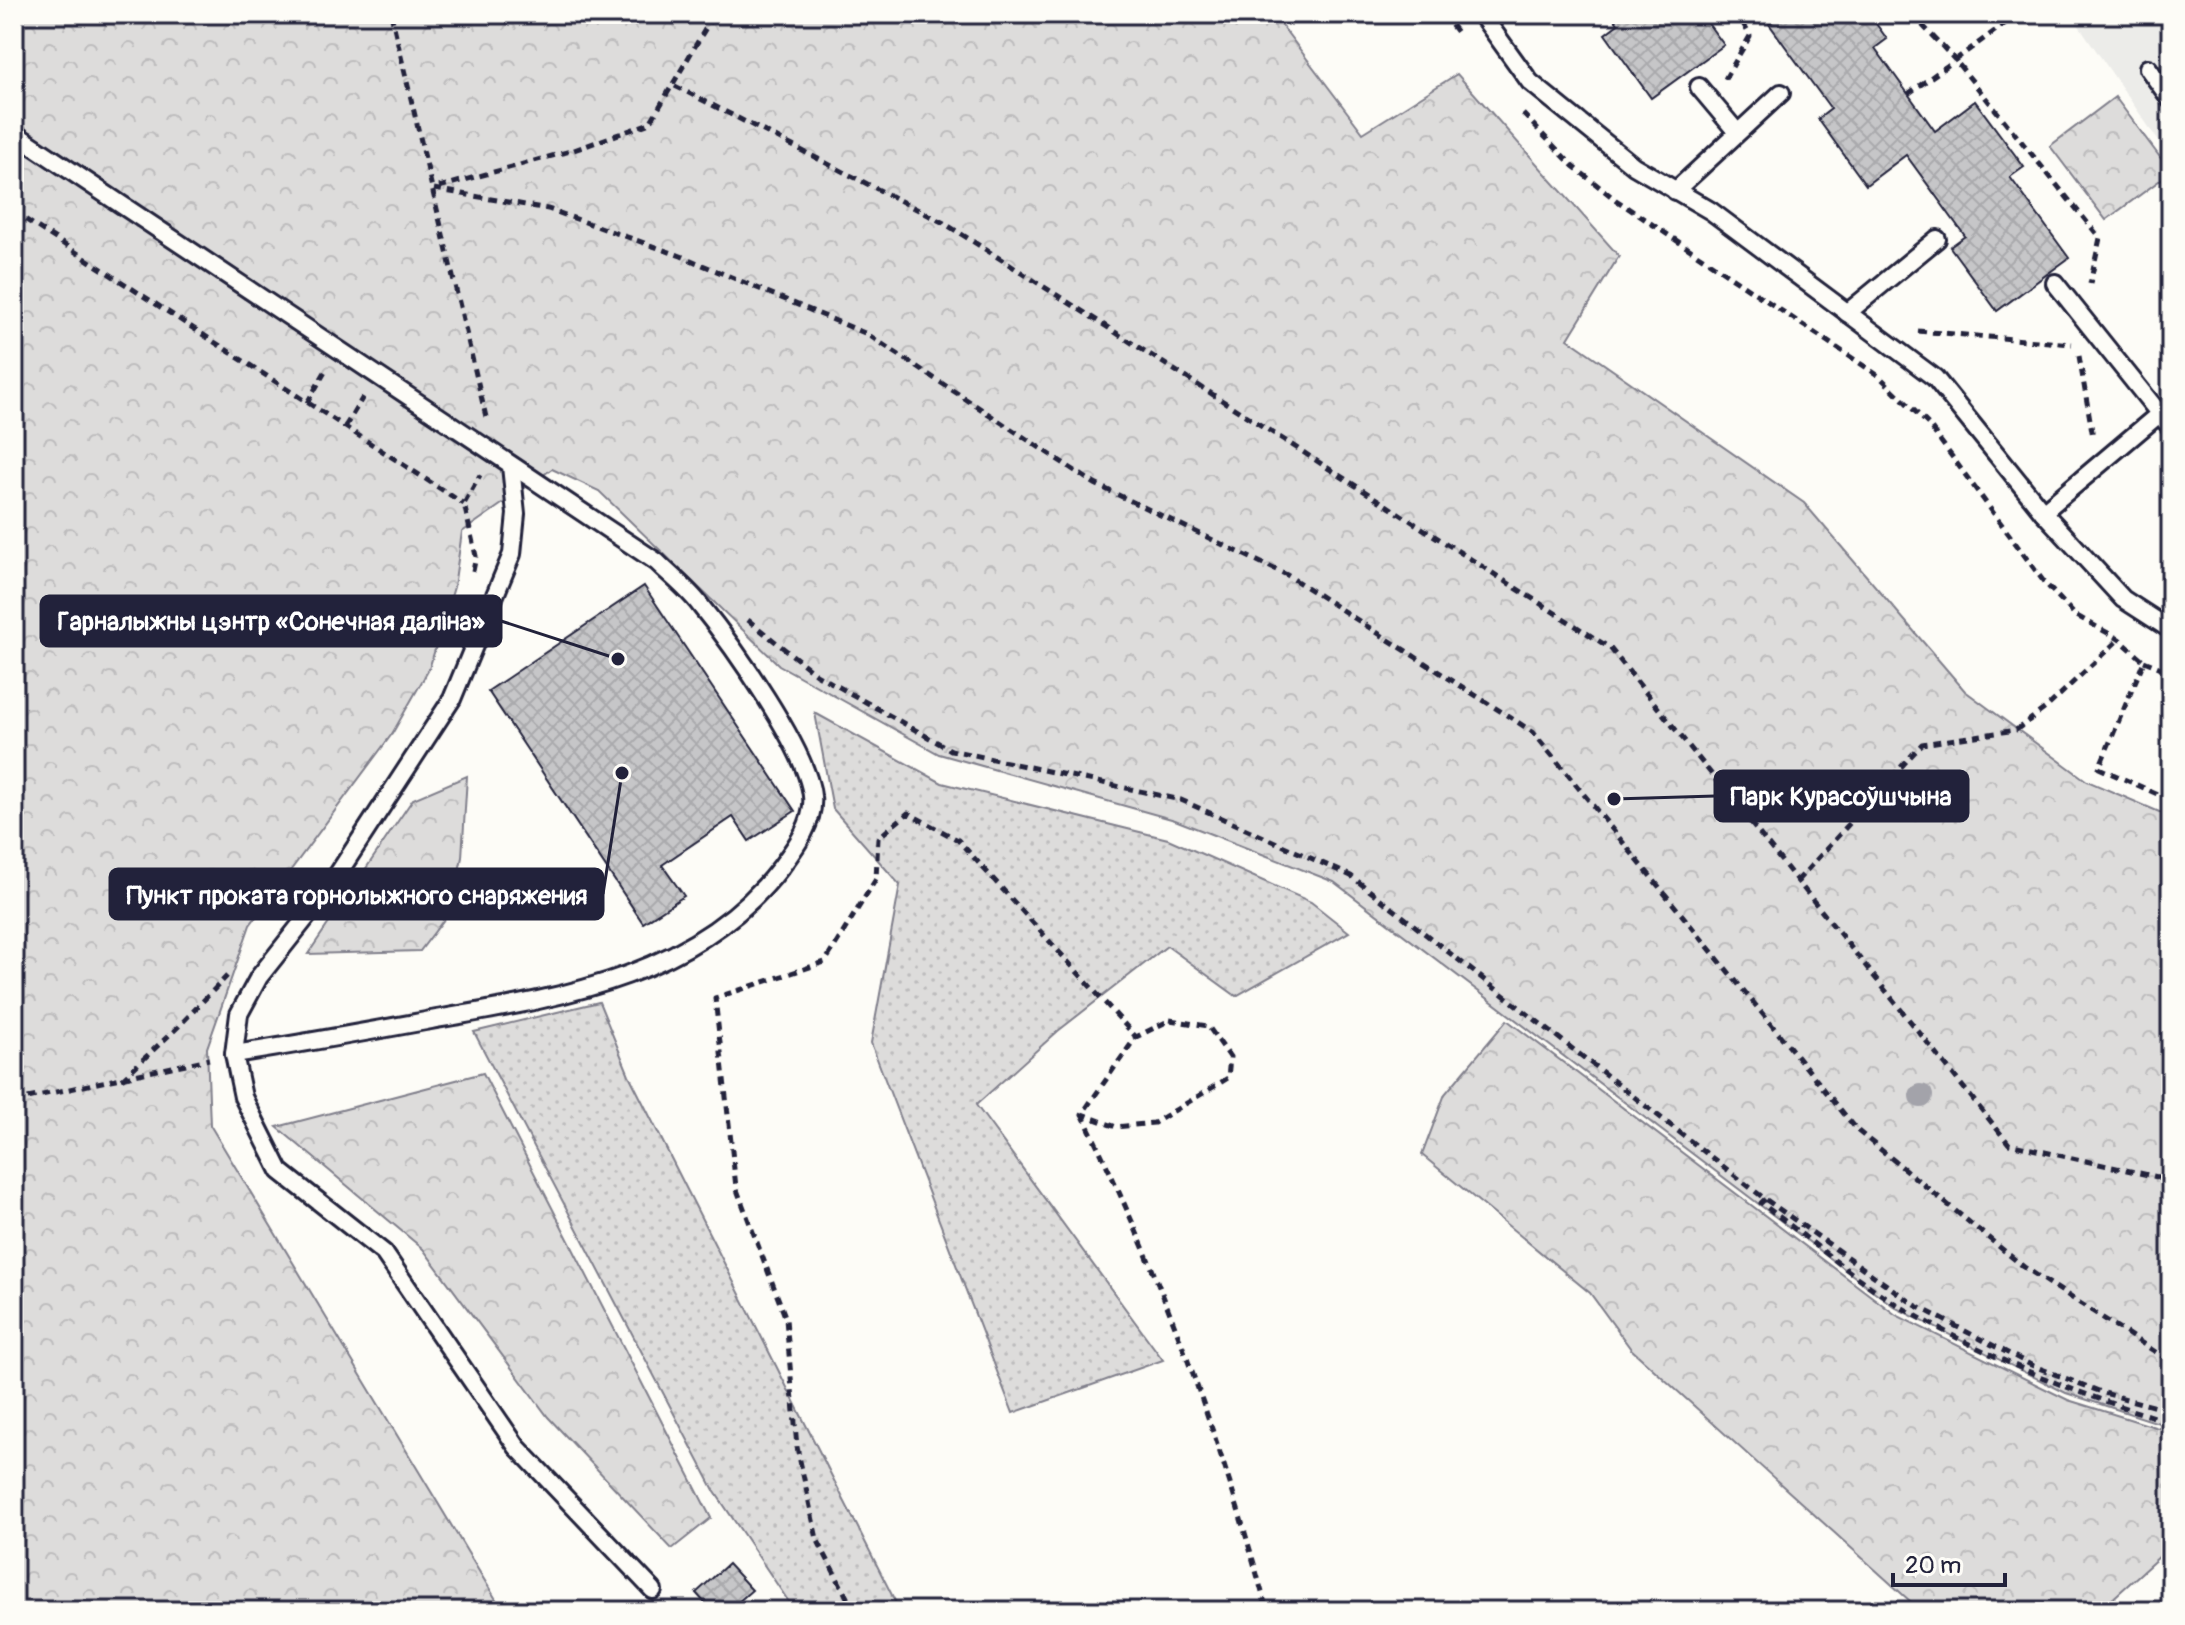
<svg xmlns="http://www.w3.org/2000/svg" width="2185" height="1625" viewBox="0 0 2185 1625" font-family="Pangolin,sans-serif">
<style>
.built{fill:#ecece9}
.grass{fill:url(#grass-dots);stroke:#807f8b;stroke-width:2}
.forest{fill:url(#forest-crowns);stroke:#807f8b;stroke-width:2}
.building{fill:url(#building-cross-hatch);stroke:#22223b;stroke-width:2}
.lines{fill:none;stroke-linecap:round;stroke-linejoin:round}
.service-casing{stroke:#22223b;stroke-width:22}
.path{stroke:#22223b;stroke-width:5;stroke-dasharray:8 6;stroke-linecap:butt}
.service{stroke:#fdfcf7;stroke-width:16}
.tree{fill:#a3a3aa}
.leader{fill:none;stroke:#22223b;stroke-width:3}
.callout-dot{fill:#22223b;stroke:#fdfcf7;stroke-width:3}
.callout{fill:#22223b;stroke:#22223b;stroke-width:3}
.callout-label{font-size:26px;text-anchor:middle;font-weight:bold;fill:#fff}
</style>
<defs>
<pattern id="grass-dots" width="8" height="8" patternUnits="userSpaceOnUse" patternTransform="scale(2)"><rect width="8" height="8" fill="#dddcdb"/><path d="M2 2h.1M6 6h.1" fill="none" stroke="#bdbcbd" stroke-width="1.8" stroke-linecap="round"/></pattern>
<pattern id="forest-crowns" width="20" height="18" patternUnits="userSpaceOnUse" patternTransform="scale(2)"><rect width="20" height="18" fill="#dddcdb"/><path d="M2 6a3 3 0 1 1 6 0M12 15a3 3 0 1 1 6 0" fill="none" stroke="#bdbcbd"/></pattern>
<pattern id="building-cross-hatch" width="8" height="8" patternUnits="userSpaceOnUse" patternTransform="scale(2)"><rect width="8" height="8" fill="#c6c6c8"/><path d="M0 0l8 8M0 8l8-8" fill="none" stroke="#aaaaad"/></pattern>
</defs>
<rect width="100%" height="100%" fill="#fdfcf7"/>
<filter id="ink" filterUnits="userSpaceOnUse"><feTurbulence type="fractalNoise" baseFrequency=".0125" numOctaves="2"/><feDisplacementMap in="SourceGraphic" scale="16" xChannelSelector="R" yChannelSelector="G"/><feConvolveMatrix kernelMatrix="1 2 1 2 8 2 1 2 1" color-interpolation-filters="sRGB"/></filter>
<g filter="url(#ink)">
<polygon class="built" points="2071,14 2171,14 2171,159"/>
<g class="grass">
<polygon points="815,713 942,783 1168,839 1311,902 1349,932 1236,996 1167,946 1058,1031 976,1105 1163,1360 1013,1413 871,1043 900,885 833,809"/>
<polygon points="599,1002 629,1075 900,1611 795,1611 715,1492 474,1032"/>
</g>
<g class="forest">
<polygon points="16,14 1273,14 1363,133 1457,74 1619,256 1568,339 1804,503 1965,691 2087,781 2171,817 2171,1427 2066,1393 1896,1308 1334,882 1175,820 939,754 779,665 599,491 552,469 462,532 454,587 429,669 392,734 250,925 207,1048 210,1125 503,1611 14,1611"/>
<polygon points="2115,97 2171,172 2106,220 2050,146"/>
<polygon points="467,776 462,857 451,910 420,951 308,954 413,799"/>
<polygon points="1507,1020 1896,1315 2068,1400 2171,1432 2171,1546 2099,1611 1921,1611 1631,1349 1590,1293 1422,1155 1445,1094"/>
<polygon points="483,1073 711,1518 672,1549 548,1417 423,1249 277,1127"/>
</g>
<g class="building">
<polygon points="1611,14 1701,14 1724,45 1651,98 1605,34 1618,24"/>
<polygon points="1782,14 1869,14 1887,39 1875,48 1935,131 1975,101 2024,167 2010,177 2069,258 1997,311 1950,247 1965,236 1906,155 1866,185 1818,119 1831,109 1769,24"/>
<polygon points="644,586 795,811 749,841 733,817 662,865 684,896 643,923 488,691"/>
<polygon points="728,1564 752,1590 728,1611 712,1611 696,1593"/>
</g>
<g class="lines">
<g class="service-casing">
<g id="service">
<polyline points="1481,14 1530,82 1634,166 1711,211 1935,378 2043,512 2123,599 2171,630"/>
<polyline points="2148,68 2171,100"/>
<polyline points="1699,87 1736,131"/>
<path d="M14,133L657,562C671,576 688,589 700,605C731,643 808,751 812,796C815,822 795,848 781,867C697,977 559,998 431,1020C365,1032 300,1044 234,1054"/>
<polyline points="1675,191 1781,93"/>
<polyline points="2055,283 2171,428"/>
<polyline points="1847,313 1937,239"/>
<polyline points="511,466 516,514 512,554 452,699 324,895 259,977 239,1014 234,1054 243,1097 280,1171 384,1253 517,1447 653,1590"/>
<polyline points="2043,512 2171,404"/>
</g>
</g>
<g class="path">
<polyline points="391,14 486,417"/>
<polyline points="1443,14 1459,35"/>
<polyline points="2018,14 1955,60 2100,238 2090,284"/>
<polyline points="1725,79 1750,36 1738,14"/>
<polyline points="675,86 944,223 1610,648 2009,1144 2171,1180"/>
<polyline points="1908,94 1955,60 1912,14"/>
<polyline points="1523,114 1573,166 1616,200 1879,376 1928,424 2044,582 2075,615 2119,639 2144,661 2099,768 2171,800"/>
<polyline points="439,187 574,150 650,123 714,14"/>
<polyline points="434,189 548,209 681,256 867,334 1095,484 1287,575 1533,732 1858,1131 2024,1267 2171,1362"/>
<polyline points="14,212 464,504"/>
<polyline points="1918,331 2072,344"/>
<polyline points="2079,356 2093,437"/>
<polyline points="307,403 325,372"/>
<polyline points="345,427 363,397"/>
<polyline points="473,571 476,556 464,504 480,475"/>
<polyline points="748,620 816,674 951,750 1181,800 1351,876 1765,1199 1915,1305 2031,1365 2104,1393 2171,1411"/>
<polyline points="2144,661 2171,672"/>
<polyline points="1797,881 1922,744 2016,730 2047,707 2119,639"/>
<polygon points="1170,1020 1208,1026 1230,1057 1228,1078 1154,1123 1116,1127 1082,1114 1136,1037"/>
<polyline points="122,1079 179,1026 227,976"/>
<polyline points="14,1101 209,1059"/>
<path d="M1082,1114C1160,1271 1222,1442 1267,1611"/>
<path d="M1765,1199L1761,1203C1810,1239 1861,1285 1913,1314C1996,1361 2080,1396 2171,1422"/>
<polyline points="854,1611 817,1539 797,1447 786,1319 736,1187 715,998 825,962 876,879 878,838 908,813 958,840 1136,1037"/>
</g>
<use href="#service" class="service"/>
</g>
<circle class="tree" cx="1921" cy="1096" r="12"/>
</g>
<path class="leader" d="M618 659L501 621M1614 799L1715 796M622 773L603 894"/>
<g class="callout-dot">
<circle cx="618" cy="659" r="8"/>
<circle cx="1614" cy="799" r="8"/>
<circle cx="622" cy="773" r="8"/>
</g>
<g class="callout">
<rect x="41" y="596" width="460" height="50" rx="8"/>
<rect x="1715" y="771" width="253" height="50" rx="8"/>
<rect x="110" y="869" width="493" height="50" rx="8"/>
</g>
<g class="callout-label">
<text x="271" y="630">Гарналыжны цэнтр «Сонечная даліна»</text>
<text x="1841" y="805">Парк Курасоўшчына</text>
<text x="357" y="904">Пункт проката горнолыжного снаряжения</text>
</g>
<rect width="2185" height="1625" fill="none" stroke="#fdfcf7" stroke-width="48"/>
<rect x="24" y="24" width="2137" height="1577" fill="none" stroke="#22223b" stroke-width="3" filter="url(#ink)"/>
<path d="M1893 1573v12h112v-12" fill="none" stroke="#22223b" stroke-width="4"/>
<text x="1905" y="1573" font-size="24" fill="#22223b" stroke="#fdfcf7" stroke-width="6" paint-order="stroke">20 m</text>
</svg>
